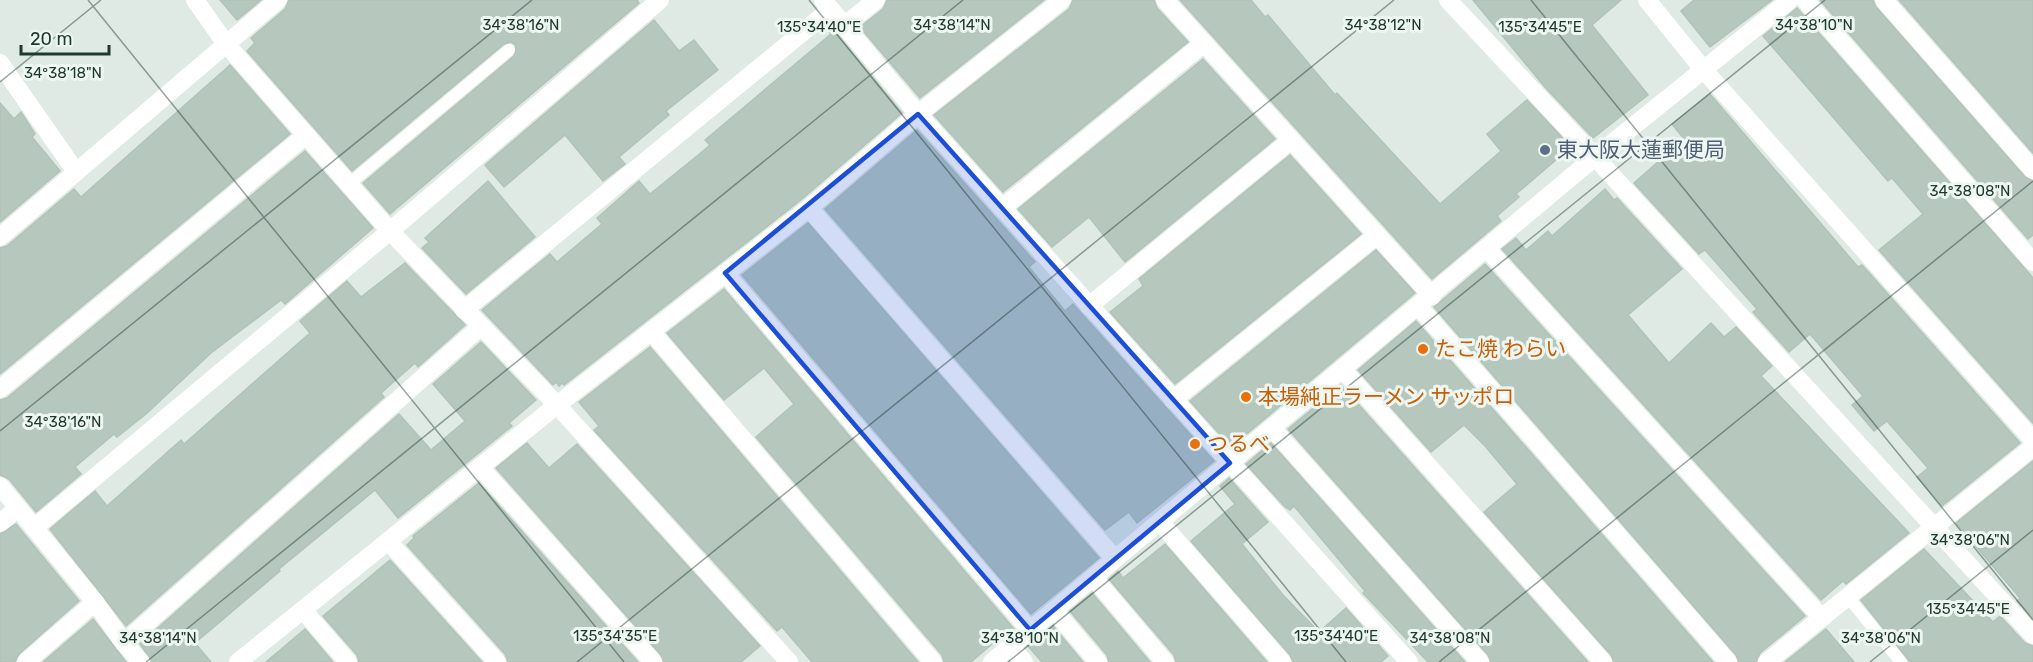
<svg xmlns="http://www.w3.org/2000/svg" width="2033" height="662" viewBox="0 0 2033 662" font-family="Rubik,'Noto Sans JP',sans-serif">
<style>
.building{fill:#b6c7be;stroke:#b1c3b9;stroke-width:1.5}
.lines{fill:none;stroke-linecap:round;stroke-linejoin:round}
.lane{stroke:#fff;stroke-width:12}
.street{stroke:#fff;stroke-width:18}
.marked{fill:#1d4ed8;fill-opacity:0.2;stroke:#1d4ed8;stroke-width:4.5;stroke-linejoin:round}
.ticks{fill:none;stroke:#1f392f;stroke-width:1.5;stroke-opacity:0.45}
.service-dot{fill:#5c6f8a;stroke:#eef6f1;stroke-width:2}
.food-dot{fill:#e8710a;stroke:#eef6f1;stroke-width:2}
.labels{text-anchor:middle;stroke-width:6;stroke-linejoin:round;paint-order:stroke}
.service-label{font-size:21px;fill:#4e5e75;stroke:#eef6f1;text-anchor:start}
.food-label{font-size:21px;fill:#c56008;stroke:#eef6f1;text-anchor:start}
.ticks-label{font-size:15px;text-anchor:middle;fill:#1f392f;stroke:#eef6f1;stroke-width:6;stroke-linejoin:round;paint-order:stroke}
</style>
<rect width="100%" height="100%" fill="#deeae3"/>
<g class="building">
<polygon points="220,0 261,0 237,20"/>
<polygon points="289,0 637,0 639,3 390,214 363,183 514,56 516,45 511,42 504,44 352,171 247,51 255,43 251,38 285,9"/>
<polygon points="887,0 1044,0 920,98 860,27 883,9"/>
<polygon points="1073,0 1154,0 1157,8 1188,42 1003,192 934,115 1069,9"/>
<polygon points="1180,0 1251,0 1265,17 1268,15 1335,95 1337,93 1440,204 1501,151 1487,134 1527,100 1571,147 1516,194 1519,197 1497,216 1501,221 1432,279"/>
<polygon points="1473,0 1621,0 1592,25 1648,95 1593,138 1544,86"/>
<polygon points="1694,0 1772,0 1710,47 1681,11"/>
<polygon points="1820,0 1873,0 1876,7 2025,177 2033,181 2033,235 2028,239"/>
<polygon points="1899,0 2033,0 2033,153"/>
<polygon points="1797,8 2033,278 2033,423 1879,250 1923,214 1892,178 1888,181 1763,36"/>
<polygon points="654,20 679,51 694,40 718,70 666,111 669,115 619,157 625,164 603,181 565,135 504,187 485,165"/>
<polygon points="831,27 902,113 802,199 564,385 562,383 559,386 556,382 553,385 482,310 550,254 557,262 602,224 597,218 639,181 650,194 697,156 710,145 705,140 831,34 828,30"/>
<polygon points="1203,59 1275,139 1125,262 1089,217 1052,247 1018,209"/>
<polygon points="230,65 290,134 0,374 0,248 7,246 74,189 81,197"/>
<polygon points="1710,94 1858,267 1862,265 2020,443 1942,506 1917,477 1928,468 1887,421 1874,431 1852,405 1863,396 1810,334 1789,352 1753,312 1757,309 1705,250 1699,254 1634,183 1684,139 1672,124"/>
<polygon points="0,103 14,119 21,112 35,134 32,137 60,171 0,222"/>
<polygon points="917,130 1035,262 1029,267 1065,311 1073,304 1214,461 1137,523 1129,512 1105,530 825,209"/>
<polygon points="305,151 373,228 285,304 281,300 211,353 146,414 117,437 114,434 75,467 81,474 36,512 9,479 0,475 0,400 7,398"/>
<polygon points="1290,155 1361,234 1175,384 1110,312 1143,286 1139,279"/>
<polygon points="488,181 535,237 466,294 422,248 429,242 425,238"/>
<polygon points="1605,189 1614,200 1617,198 1682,269 1628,315 1669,363 1711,323 1724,337 1736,327 1772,366 1761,376 1909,533 1846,584 1843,581 1821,600 1502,249 1516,238 1526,250 1548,231 1552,236"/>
<polygon points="808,223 1099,558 1031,614 742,275"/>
<polygon points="1376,250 1415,293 1231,447 1190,401"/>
<polygon points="405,263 465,325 418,367 415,363 381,393 384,397 126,626 50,529 95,491 107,506 181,440 184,444 310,333 300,321 347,281 361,297"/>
<polygon points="1485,264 1805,616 1760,653 1756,662 1739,662 1736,655 1434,307"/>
<polygon points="724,289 1014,629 1012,627 971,662 944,662 942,655 756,437 794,404 764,368 724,400 667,333"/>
<polygon points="1416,321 1713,662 1614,662 1611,655 1484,512 1517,484 1485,446 1464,425 1431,452 1358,370"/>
<polygon points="481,342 536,400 509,423 512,426 398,518 375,490 279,569 280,571 195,643 211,662 152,662 140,644 399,414 431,450 465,421 433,384"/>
<polygon points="650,347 918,662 812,662 782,627 777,631 594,430 599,426 579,402"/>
<polygon points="1341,385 1588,662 1491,662 1488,655 1288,429"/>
<polygon points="527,443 549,468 577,444 760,646 741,662 664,662 661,655 496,468"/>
<polygon points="1271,443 1465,662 1428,662 1363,593 1365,591 1294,506 1290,510 1285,507 1246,464"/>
<polygon points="2033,461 2033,618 2017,601 2020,598 1956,523"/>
<polygon points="1229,478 1268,522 1242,544 1283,595 1319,632 1346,608 1388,656 1381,662 1293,662 1290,655 1191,541 1235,504 1220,486"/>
<polygon points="479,483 638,662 508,662 505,654 407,545 414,538 413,536"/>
<polygon points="16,524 79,601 19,654 15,662 0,662 0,534"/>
<polygon points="1165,544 1267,662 1176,662 1174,655 1109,579 1118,571 1123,578"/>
<polygon points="1924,549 1993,622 2000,616 2025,643 2033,646 2033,662 1910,662 1861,600"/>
<polygon points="390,560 482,662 359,662 357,655 323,616"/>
<polygon points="1092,593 1150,662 1109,662 1107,655 1070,611"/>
<polygon points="93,619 126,662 43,662"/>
<polygon points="1053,626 1083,662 1042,662 1028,646"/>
<polygon points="305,629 333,662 266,662"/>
<polygon points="1826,629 1854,662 1785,662"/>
</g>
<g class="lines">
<g class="lane">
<polyline points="349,184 509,50"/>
<polyline points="1848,597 1901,662"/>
</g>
<g class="street">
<polyline points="195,0 226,44 390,231 557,405 789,662"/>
<polyline points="823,0 918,114 1409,662"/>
<polyline points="1165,0 1432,296"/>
<polyline points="1448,0 1595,157 2033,635"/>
<polyline points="1647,0 1703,69 2033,440"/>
<polyline points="1805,0 2033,262"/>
<polyline points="1884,0 2033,170"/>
<polyline points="844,26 876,0"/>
<polyline points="0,63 76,172"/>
<polyline points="809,208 1115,559"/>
<polyline points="1002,208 1204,43"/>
<polyline points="0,237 278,0"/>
<polyline points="1487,249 1822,618"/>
<polyline points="725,273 1030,630"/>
<polyline points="1089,306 1291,140"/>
<polyline points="1419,307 1728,662"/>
<polyline points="464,310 831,9"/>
<polyline points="651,331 933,662"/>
<polyline points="1343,370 1603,662"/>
<polyline points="0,389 306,135"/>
<polyline points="1173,400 1377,235"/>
<polyline points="1272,428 1480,662"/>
<polyline points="480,467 653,662"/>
<polyline points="0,486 95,602 124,643 141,662"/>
<polyline points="1160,522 1282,662"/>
<polyline points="0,523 18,508"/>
<polyline points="34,528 390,231 660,0"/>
<polyline points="388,541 497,662"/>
<polyline points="1094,578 1165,662"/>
<polyline points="303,610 348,662"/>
<polyline points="1054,610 1098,662"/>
<polyline points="124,643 480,327"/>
<polyline points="1011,647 1024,662"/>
<polyline points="26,662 95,602"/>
<polyline points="238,662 557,405 809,208 918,114 1062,0"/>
<polyline points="992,662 1595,157 1790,0"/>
<polyline points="1767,662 2033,447"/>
</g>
</g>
<path class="marked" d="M918,114L1230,463L1030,630L725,273Z"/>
<path class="ticks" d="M88,0L624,662M809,0L1346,662M1531,0L2033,620M0,82L101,0M0,431L532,0M146,662L963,0M577,662L1394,0M1008,662L1825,0M1439,662L2033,181M1870,662L2033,530"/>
<circle class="service-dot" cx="1545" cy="150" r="6"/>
<g class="food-dot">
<circle cx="1423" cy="349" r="6"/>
<circle cx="1246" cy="397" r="6"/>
<circle cx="1195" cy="444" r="6"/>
</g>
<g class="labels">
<g class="service-label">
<text x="1557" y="157">東大阪大蓮郵便局</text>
</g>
<g class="food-label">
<text x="1435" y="356">たこ焼 わらい</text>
<text x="1258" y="404">本場純正ラーメン サッポロ</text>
<text x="1207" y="451">つるべ</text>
</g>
</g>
<g class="ticks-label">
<text x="521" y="30">34°38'16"N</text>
<text x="952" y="30">34°38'14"N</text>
<text x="1383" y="30">34°38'12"N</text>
<text x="1814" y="30">34°38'10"N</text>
<text x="819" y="32">135°34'40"E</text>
<text x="1540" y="32">135°34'45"E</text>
<text x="63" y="78">34°38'18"N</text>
<text x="1970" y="196">34°38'08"N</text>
<text x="63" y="427">34°38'16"N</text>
<text x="1970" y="545">34°38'06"N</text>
<text x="1968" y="614">135°34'45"E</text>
<text x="615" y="641">135°34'35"E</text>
<text x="1336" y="641">135°34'40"E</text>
<text x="158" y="643">34°38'14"N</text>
<text x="1020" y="643">34°38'10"N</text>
<text x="1450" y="643">34°38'08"N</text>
<text x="1881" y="643">34°38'06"N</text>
</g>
<path d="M21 45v9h88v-9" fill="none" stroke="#1f392f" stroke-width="3"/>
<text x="30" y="45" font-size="18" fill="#1f392f" stroke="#eef6f1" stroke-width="4.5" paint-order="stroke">20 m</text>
</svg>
